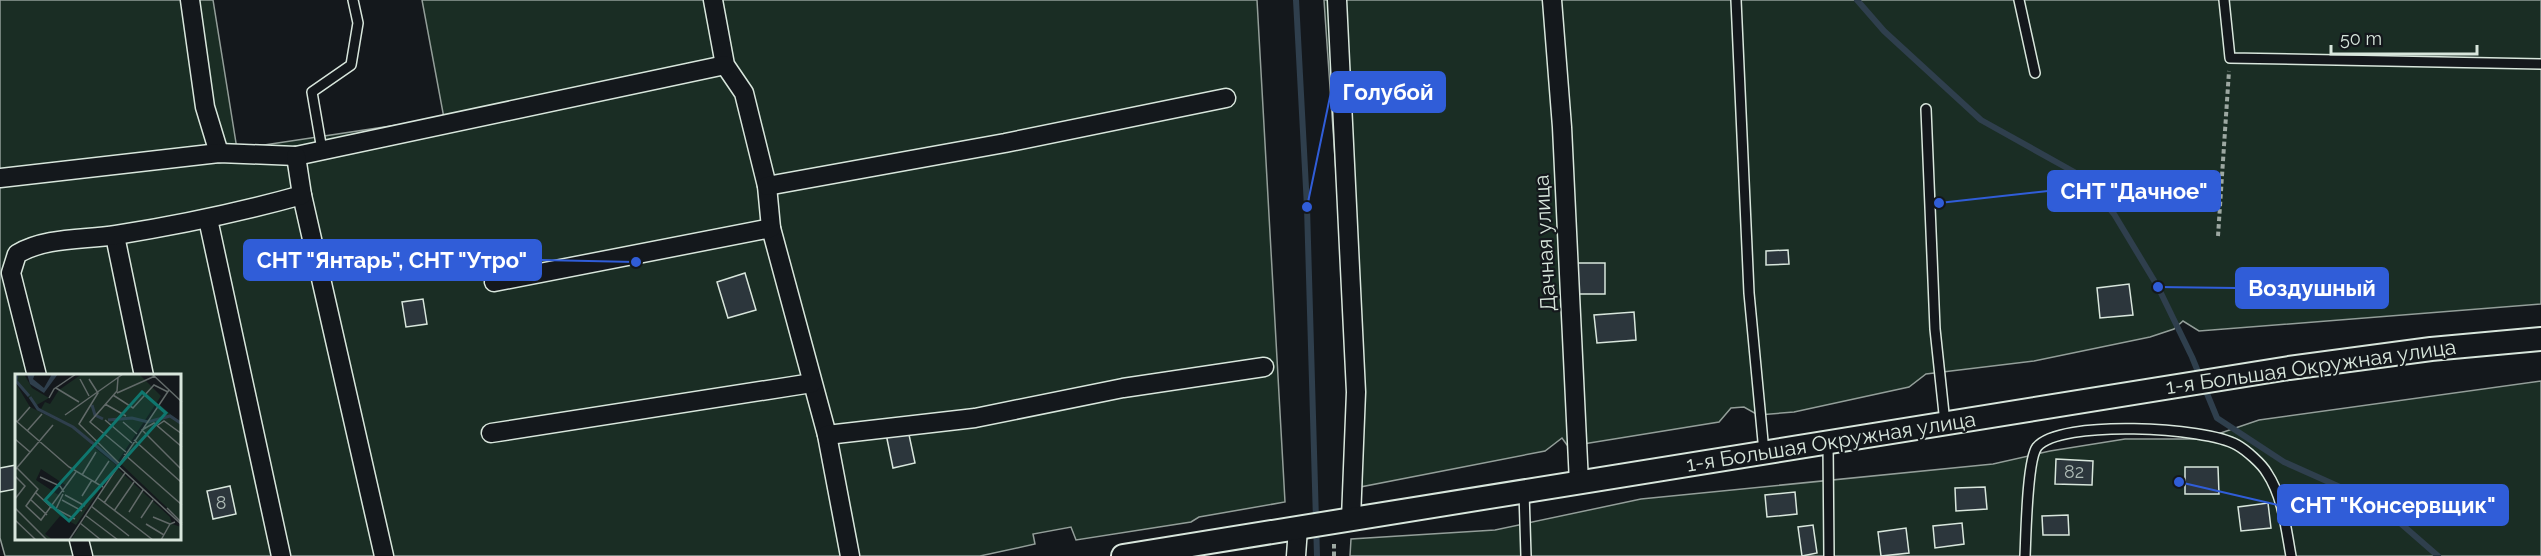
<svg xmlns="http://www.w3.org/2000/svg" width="2541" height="556" viewBox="0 0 2541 556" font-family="Raleway,sans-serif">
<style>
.green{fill:#1a2d24;stroke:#939e99;stroke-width:1.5;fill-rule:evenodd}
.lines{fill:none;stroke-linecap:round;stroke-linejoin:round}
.stream{stroke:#2f3f4d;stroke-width:6}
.building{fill:#2c363c;stroke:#d8e6dc;stroke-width:1.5}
.service-casing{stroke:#d8e6dc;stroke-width:12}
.minor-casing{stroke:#d8e6dc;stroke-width:21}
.tertiary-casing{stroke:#d8e6dc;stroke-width:26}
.path{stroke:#9da8a2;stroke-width:4;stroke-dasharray:4.5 3;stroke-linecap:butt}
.service{stroke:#14181c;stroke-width:9}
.minor{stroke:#14181c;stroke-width:18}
.tertiary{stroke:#14181c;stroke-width:22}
.labels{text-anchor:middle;stroke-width:4.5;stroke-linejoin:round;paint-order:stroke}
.number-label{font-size:18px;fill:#adbab4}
.street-label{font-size:21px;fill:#d8e6dc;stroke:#14181c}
.inset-river{fill:none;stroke:#2f3f4d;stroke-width:3}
.inset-road{fill:none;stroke:#626a69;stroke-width:1.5}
.view{fill:#0f766e;fill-opacity:0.15;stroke:#0f766e;stroke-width:3}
.inset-edge{fill:none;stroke:#d8e6dc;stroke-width:3}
.leader{fill:none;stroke:#305dd8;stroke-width:2}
.callout-dot{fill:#305dd8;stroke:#14181c;stroke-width:2}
.callout{fill:#305dd8;stroke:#305dd8;stroke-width:2}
.callout-label{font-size:22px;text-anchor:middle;font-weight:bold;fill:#fff}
</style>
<rect width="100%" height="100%" fill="#14181c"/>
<g class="green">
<path d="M0,0H213L237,149L444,118L422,0H1257L1285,502L1199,517L1191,522L1076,540L1071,527L1033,534L1035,544L980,556H5L0,538ZM16,376H180V540H16Z"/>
<path d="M1324,0H2541V304L2199,331L2183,321L2174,329L2150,337L2034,361L1926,374L1909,387L1794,412L1758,415L1744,407L1731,408L1719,422L1577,445H1567L1562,438L1545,451L1355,488C1348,325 1335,163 1324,0Z"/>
<polygon points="2541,381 2541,556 1350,556 1351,539 1495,530 1641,499 1993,464 2050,451 2125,439 2203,439 2259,420"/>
</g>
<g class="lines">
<g class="stream">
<polyline points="1296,0 1307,207 1317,556"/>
<polyline points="1857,0 1884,31 1981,120 2085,178 2114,214 2158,287 2192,357 2217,418 2284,462 2340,487 2399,522 2438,556"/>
</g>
</g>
<g class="building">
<polygon points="1788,250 1789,264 1766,265 1766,251"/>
<polygon points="1574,263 1605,263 1605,294 1575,294"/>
<polygon points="745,273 756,310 728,318 717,282"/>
<polygon points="2129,284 2133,315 2100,318 2097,288"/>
<polygon points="423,299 427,324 406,327 402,302"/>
<polygon points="1634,312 1636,340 1597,343 1594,315"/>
<polygon points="908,430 915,463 893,468 886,434"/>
<polygon points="2056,459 2093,461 2092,485 2055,484"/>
<polygon points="16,465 16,489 0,492 0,468"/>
<polygon points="2185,467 2218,467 2219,494 2185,494"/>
<polygon points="230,486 236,514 213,519 207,491"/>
<polygon points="1985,487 1987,509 1956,511 1955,488"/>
<polygon points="1795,492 1797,514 1767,517 1765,495"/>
<polygon points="2268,503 2271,528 2241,531 2238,507"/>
<polygon points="2068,515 2069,535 2043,535 2042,516"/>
<polygon points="1962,523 1964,544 1935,548 1933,526"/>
<polygon points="1813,525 1817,553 1802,556 1798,527"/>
<polygon points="1906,528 1909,553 1881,556 1878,532"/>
</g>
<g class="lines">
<g class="service-casing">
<g id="service">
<polyline points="1736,0 1749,293 1764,452"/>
<polyline points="2019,0 2035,73"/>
<polyline points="2224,0 2230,58 2541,64"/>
<polyline points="1926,109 1935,329 1945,423"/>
<polyline points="322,150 312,92 351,65 358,23 353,0"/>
<polyline points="1828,444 1829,556"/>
<polyline points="1524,492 1526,556"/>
<path d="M2025,556C2026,536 2027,460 2037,447C2060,419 2206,427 2237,445C2246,450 2262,464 2267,473C2283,497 2286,529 2291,556"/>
</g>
</g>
<g class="minor-casing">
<g id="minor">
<polyline points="190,0 205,107 219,153"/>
<polyline points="713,0 725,65 744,93 767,186 771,228 827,435 850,556"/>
<polyline points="1337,0 1356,392 1351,519"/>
<polyline points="1552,0 1562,127 1579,483"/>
<polyline points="0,178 219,153 296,156 725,65"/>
<polyline points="767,186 1005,143 1226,98"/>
<polyline points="302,195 384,556"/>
<polyline points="208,219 281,556"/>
<polyline points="115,236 144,376"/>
<polyline points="494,282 771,228"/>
<path d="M37,376L11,273L17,254C46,237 83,240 116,235C179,225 241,212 302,195L296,156"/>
<polyline points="491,433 812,383"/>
<polyline points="827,435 975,418 1123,388 1264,367"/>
<polyline points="79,540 83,556"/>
<polyline points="1296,556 1298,528"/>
</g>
</g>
<g class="tertiary-casing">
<polyline id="tertiary" points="1123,556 2289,368 2431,349 2541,339"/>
</g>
<g class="path">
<polyline points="2218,236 2229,71"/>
<polyline points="1334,556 1334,542"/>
</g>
<use href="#service" class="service"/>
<use href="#minor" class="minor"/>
<use href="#tertiary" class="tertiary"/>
</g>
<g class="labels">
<g class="number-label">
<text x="2074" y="478">82</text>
<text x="221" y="509">8</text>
</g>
<g class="street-label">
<text transform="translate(1545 243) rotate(-93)" y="7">Дачная улица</text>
<text transform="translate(2311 367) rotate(-8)" y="7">1-я Большая Окружная улица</text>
<text transform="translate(1831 442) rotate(-9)" y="7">1-я Большая Окружная улица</text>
</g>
</g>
<g transform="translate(15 374)">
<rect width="166" height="166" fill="#14181c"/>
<path d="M2,0H9L17,14L34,24L20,32L1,7ZM67,0H124L146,22L103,87L77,68L76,71L101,91L61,151L45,142L30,160L38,166H0V8L15,33L52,51L26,35L30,28L35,30L44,16ZM26,95L52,112L45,122L21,106ZM145,31L166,49V147L105,89ZM102,94L155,143L157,150L166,153V166H56Z" fill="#1a2d24" fill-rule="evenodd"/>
<path d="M12,0H20L18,5L29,14L37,0H43L29,19L15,10Z" fill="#2f3f4d"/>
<path class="inset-river" d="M2,0L1,7L14,22M15,23L23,35L58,53L103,90M77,31L80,41L88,45M93,46L117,44L133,48L155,42L167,50"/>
<path class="inset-road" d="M137,0L167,28M103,4L102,17L75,48L111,78M65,5L74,22M74,5L83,19L64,50L104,89M41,14L64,28M102,19L140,2M98,21L118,34L139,11L153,18M34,24L39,15L61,0M90,30L111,42M50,41L108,0M0,46L54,93L88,113M90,46L117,69M2,48L15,33M108,48L122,60M143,51L149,47L167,60M12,57L27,40M0,65L15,78M119,66L167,109M167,73L139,49L127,56L167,96M109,80L167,131M102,91L167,151M2,94L23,115L11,132L26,146L61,98M0,96L38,51M67,101L81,78M0,102L10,112L0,125M25,103L45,112L49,118M80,108L94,87M21,119L37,134M48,120L41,135L60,145M50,121L70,132M67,122L77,106M82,123L138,166M16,126L32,141M47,126L67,137M89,129L110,99M76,132L114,162M0,134L32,166M152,134L167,149M99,137L119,108M114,138L128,116M70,141L103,166M138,143L155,150M126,144L138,126M0,146L21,166M65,149L86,166M131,150L149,161M54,166L154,16M146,166L155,150L160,148"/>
<path class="view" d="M127,18L151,39L54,147L30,126Z"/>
<rect width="166" height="166" class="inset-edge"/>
</g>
<path class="leader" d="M1307 207L1331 92M1939 203L2048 191M636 262L541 260M2158 287L2236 288M2179 482L2278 505"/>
<g class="callout-dot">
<circle cx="1307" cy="207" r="6"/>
<circle cx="1939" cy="203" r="6"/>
<circle cx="636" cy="262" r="6"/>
<circle cx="2158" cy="287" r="6"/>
<circle cx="2179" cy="482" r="6"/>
</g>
<g class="callout">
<rect x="1331" y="72" width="114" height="40" rx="6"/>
<rect x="2048" y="171" width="172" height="40" rx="6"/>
<rect x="244" y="240" width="297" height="40" rx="6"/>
<rect x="2236" y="268" width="152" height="40" rx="6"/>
<rect x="2278" y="485" width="230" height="40" rx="6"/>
</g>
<g class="callout-label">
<text x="1388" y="100">Голубой</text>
<text x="2134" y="199">СНТ "Дачное"</text>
<text x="392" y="268">СНТ "Янтарь", СНТ "Утро"</text>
<text x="2312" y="296">Воздушный</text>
<text x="2393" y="513">СНТ "Консервщик"</text>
</g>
<path d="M2331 45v9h146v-9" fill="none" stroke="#d8e6dc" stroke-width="3"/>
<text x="2340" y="45" font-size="18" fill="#d8e6dc" stroke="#14181c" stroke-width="4.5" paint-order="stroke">50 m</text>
</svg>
